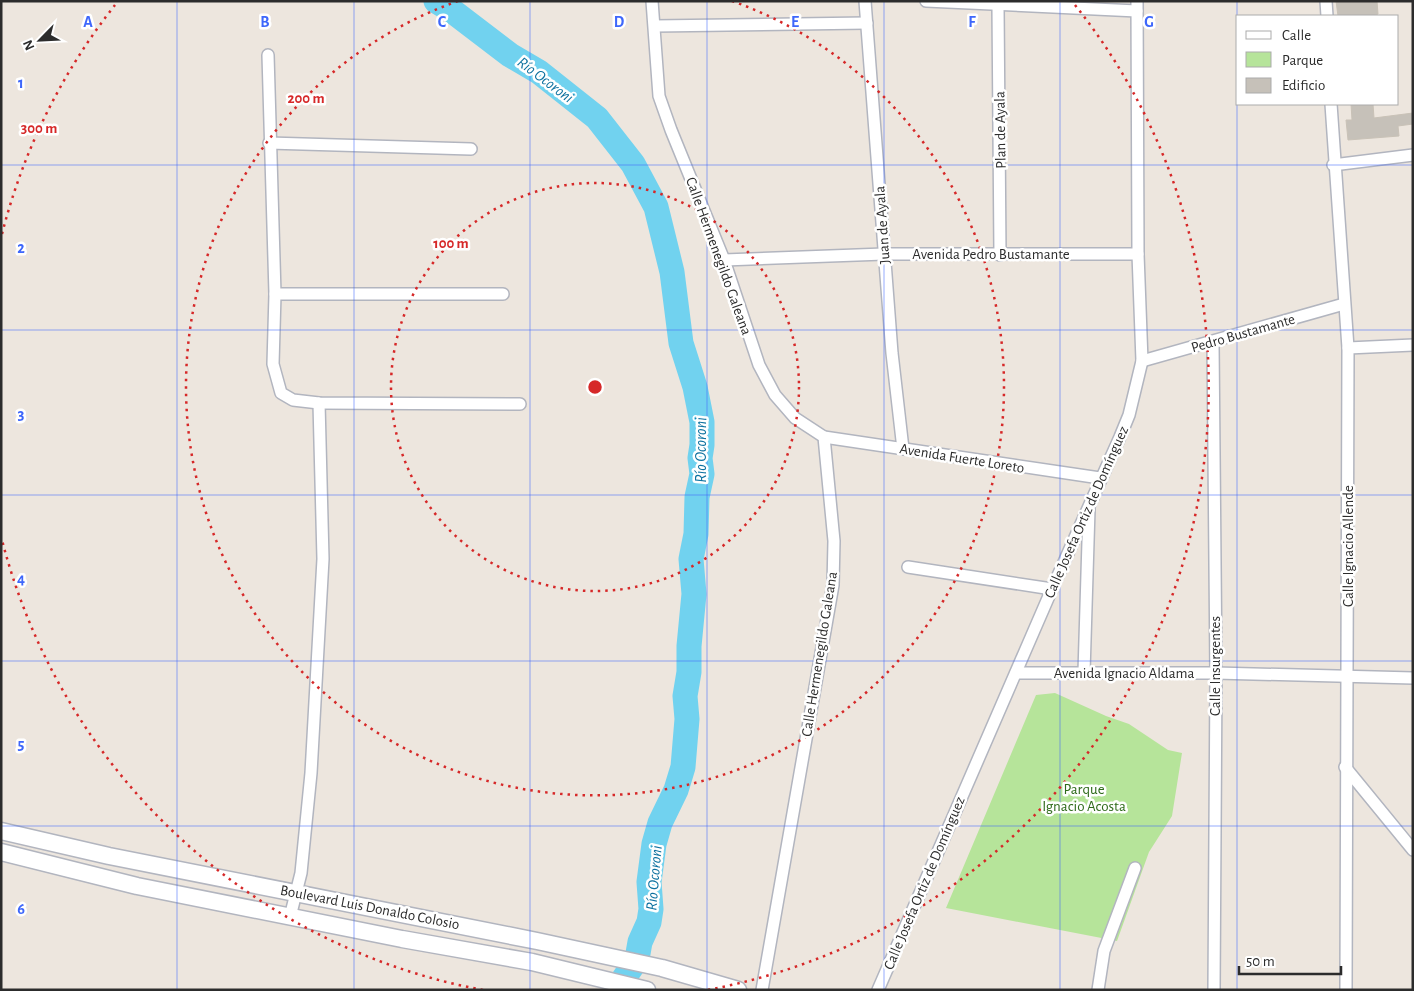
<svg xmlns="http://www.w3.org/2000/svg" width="1414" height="991" viewBox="0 0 1414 991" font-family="'Alegreya Sans',sans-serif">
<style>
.green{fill:#b6e49a}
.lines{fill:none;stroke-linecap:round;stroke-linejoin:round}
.river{stroke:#71d2ef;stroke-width:25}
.building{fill:#c6c1b9;stroke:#c9c2b7}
.street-casing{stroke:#b2b5bf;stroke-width:14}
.secondary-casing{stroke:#b2b5bf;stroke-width:19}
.street{stroke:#fff;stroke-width:11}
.secondary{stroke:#fff;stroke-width:16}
.grid{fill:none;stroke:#3e67fb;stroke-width:1;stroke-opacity:0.55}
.ring{fill:none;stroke:#d62828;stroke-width:2.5;stroke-dasharray:2.5 5}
.labels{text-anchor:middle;stroke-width:5;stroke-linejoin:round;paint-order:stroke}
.street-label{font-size:15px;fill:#2c2c2c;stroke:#fff}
.park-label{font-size:15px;fill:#2e6a1a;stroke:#fff}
.water-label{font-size:16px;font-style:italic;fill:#0d719f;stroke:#fff}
.grid-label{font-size:16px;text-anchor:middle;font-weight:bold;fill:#3e67fb;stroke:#fff;stroke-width:5;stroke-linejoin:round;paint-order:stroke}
.centre{fill:#d62828;stroke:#fff;stroke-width:2.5}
.ring-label{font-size:15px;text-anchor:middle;font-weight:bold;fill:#d62828;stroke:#fff;stroke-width:5;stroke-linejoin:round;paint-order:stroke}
</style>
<rect width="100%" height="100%" fill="#ede6de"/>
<polygon class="green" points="1055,693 1106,716 1129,724 1168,750 1182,753 1172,816 1149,852 1117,941 946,908 1036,695"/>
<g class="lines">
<polyline class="river" points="436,1 451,10 510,55 539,72 597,118 633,164 656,207 672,272 681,343 695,387 702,422 702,445 700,458 702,474 697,497 696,534 691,559 694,594 689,646 689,672 685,696 687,719 683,767 676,790 660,823 654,844 649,882 651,909 649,922 640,942 637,959 616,990"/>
</g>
<g class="building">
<polygon points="1336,1 1377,1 1378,14 1373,16 1338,16"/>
<polygon points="1351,104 1373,104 1374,118 1413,113 1413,124 1398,126 1399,136 1348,140 1346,120 1352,120"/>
</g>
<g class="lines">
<g class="street-casing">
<g id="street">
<polyline points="652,1 659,96 671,130 724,260 759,365 775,395 795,418 824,437 834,541 833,585 762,990"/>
<polyline points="865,1 892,353 903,449"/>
<polyline points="926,1 1137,11"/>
<polyline points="1326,1 1327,16"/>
<polyline points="998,6 1000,255"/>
<polyline points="655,26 867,23"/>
<polyline points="268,55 275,294 273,364 281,393 293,400 319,403 520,404"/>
<polyline points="1331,104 1348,348 1346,990"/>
<polyline points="269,143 471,149"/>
<polyline points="1333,165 1413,155"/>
<polyline points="724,260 884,254 1138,254"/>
<polyline points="275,294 503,294"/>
<polyline points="1213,343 1216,673 1214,990"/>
<polyline points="1348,348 1413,345"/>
<polyline points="1142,361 1344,304"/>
<polyline points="824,437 1100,478"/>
<polyline points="908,567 1052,589"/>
<polyline points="1084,672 1089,509"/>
<polyline points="1016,673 1216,673 1413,678"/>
<polyline points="1345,767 1413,850"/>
<polyline points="290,917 301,873 311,773 323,559 319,403"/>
<polyline points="878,990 1052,589 1120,437 1129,415 1142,361 1138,254 1137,1"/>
<polyline points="1098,990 1104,951 1135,868"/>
</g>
</g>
<g class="secondary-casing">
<g id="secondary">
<polyline points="1,831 109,856 537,941 662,968 738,990"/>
<polyline points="1,852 137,886 402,939 532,962 647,990"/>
</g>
</g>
<use href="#street" class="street"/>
<use href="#secondary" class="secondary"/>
</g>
<path class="grid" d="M177,1V990M354,1V990M530,1V990M707,1V990M884,1V990M1060,1V990M1237,1V990M1,165H1413M1,330H1413M1,495H1413M1,661H1413M1,826H1413"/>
<g class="ring">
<circle cx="595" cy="387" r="204"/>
<path d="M732 1A409 409 0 1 1 458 1"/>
<path d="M483 990A613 613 0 0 1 2 540M2 234A613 613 0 0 1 115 5M1075 5A613 613 0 0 1 707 990"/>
</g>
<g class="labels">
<g class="street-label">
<text transform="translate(1000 130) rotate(-91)" y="5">Plan de Ayala</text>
<text transform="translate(882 225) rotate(-94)" y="5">Juan de Ayala</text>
<text x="991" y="259">Avenida Pedro Bustamante</text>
<text transform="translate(719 256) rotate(70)" y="5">Calle Hermenegildo Galeana</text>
<text transform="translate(1243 333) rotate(-16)" y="5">Pedro Bustamante</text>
<text transform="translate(962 458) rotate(9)" y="5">Avenida Fuerte Loreto</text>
<text transform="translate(1086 512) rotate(-66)" y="5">Calle Josefa Ortiz de Domínguez</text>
<text transform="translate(1348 546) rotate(-90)" y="5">Calle Ignacio Allende</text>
<text transform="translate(819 654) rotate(-81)" y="5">Calle Hermenegildo Galeana</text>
<text transform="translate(1215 666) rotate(-90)" y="5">Calle Insurgentes</text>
<text x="1124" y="678">Avenida Ignacio Aldama</text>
<text transform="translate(924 883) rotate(-67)" y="5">Calle Josefa Ortiz de Domínguez</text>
<text transform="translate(370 907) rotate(11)" y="5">Boulevard Luis Donaldo Colosio</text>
</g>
<g class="park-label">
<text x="1084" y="794">Parque<tspan x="1084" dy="17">Ignacio Acosta</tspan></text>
</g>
<g class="water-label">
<text transform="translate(546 79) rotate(37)" y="6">Río Ocoroni</text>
<text transform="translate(700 450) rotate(-90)" y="6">Río Ocoroni</text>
<text transform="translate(653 878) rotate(-85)" y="6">Río Ocoroni</text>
</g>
</g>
<g class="grid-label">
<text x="88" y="27">A</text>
<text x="265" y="27">B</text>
<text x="442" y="27">C</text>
<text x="619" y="27">D</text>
<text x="795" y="27">E</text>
<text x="972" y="27">F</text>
<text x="1149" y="27">G</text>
<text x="21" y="88">1</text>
<text x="21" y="253">2</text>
<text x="21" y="419">3</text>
<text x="21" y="584">4</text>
<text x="21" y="749">5</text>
<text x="21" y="914">6</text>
</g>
<circle cx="595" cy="387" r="8" class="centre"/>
<g class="ring-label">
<text x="306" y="103">200 m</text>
<text x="39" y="133">300 m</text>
<text x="451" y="248">100 m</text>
</g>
<rect width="1414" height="991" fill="none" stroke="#2c2c2c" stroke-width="5"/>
<rect x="1236" y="15" width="162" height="90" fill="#ffffff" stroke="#ababab"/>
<rect x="1246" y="31" width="25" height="8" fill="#ffffff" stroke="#ababab"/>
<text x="1282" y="40" font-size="15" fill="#2c2c2c">Calle</text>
<rect x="1246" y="52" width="25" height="15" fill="#b6e49a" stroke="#ababab"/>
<text x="1282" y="65" font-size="15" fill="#2c2c2c">Parque</text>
<rect x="1246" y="78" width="25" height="15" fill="#c6c1b9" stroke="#ababab"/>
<text x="1282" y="90" font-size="15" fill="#2c2c2c">Edificio</text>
<g transform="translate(40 40) rotate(246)" stroke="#ffffff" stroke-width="4" paint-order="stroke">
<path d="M0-4L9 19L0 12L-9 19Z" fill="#2c2c2c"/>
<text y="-8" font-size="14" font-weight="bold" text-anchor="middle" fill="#2c2c2c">N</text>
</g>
<path d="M1239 966v8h102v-8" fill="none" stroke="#2c2c2c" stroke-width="2.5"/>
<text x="1246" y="966" font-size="15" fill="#2c2c2c" stroke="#ffffff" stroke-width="4" paint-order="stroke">50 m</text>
</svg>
